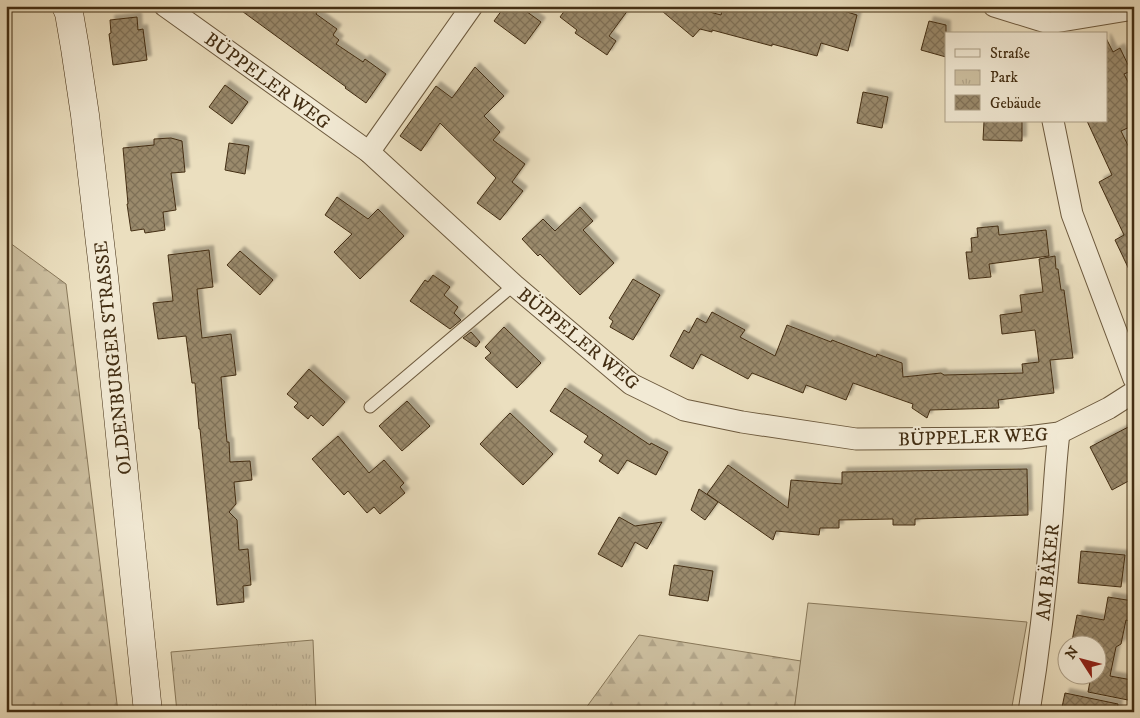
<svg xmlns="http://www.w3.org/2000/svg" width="1140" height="718" viewBox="0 0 1140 718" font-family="'IM FELL DW Pica',serif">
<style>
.forest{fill:url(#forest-firs);stroke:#88785a}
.park{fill:url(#park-tufts);stroke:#88785a}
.pitch{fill:#cec1a2;stroke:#88785a}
.building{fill:url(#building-cross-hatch);stroke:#432e13;filter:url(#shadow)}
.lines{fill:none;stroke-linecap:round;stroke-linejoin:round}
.service-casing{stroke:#6d5a3e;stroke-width:13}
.minor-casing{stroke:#6d5a3e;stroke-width:23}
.secondary-casing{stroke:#432e13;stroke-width:29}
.service{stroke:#f2ead5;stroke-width:11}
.minor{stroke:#f2ead5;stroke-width:21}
.secondary{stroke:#f2ead5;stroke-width:28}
.labels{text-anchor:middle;stroke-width:4;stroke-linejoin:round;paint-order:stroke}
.street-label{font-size:19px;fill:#432e13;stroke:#f2ead5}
</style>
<defs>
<pattern id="forest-firs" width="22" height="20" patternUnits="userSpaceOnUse" patternTransform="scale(1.25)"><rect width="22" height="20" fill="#cec1a2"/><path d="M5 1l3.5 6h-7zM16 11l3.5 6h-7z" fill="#b2a68b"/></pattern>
<pattern id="park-tufts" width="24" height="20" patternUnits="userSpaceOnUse" patternTransform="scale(1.25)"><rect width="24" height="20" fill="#cec1a2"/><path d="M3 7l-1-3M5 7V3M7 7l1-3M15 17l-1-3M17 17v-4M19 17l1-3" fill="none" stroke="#b2a68b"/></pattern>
<pattern id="building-cross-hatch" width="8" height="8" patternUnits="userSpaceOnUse" patternTransform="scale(1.25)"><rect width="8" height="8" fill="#9a8a6c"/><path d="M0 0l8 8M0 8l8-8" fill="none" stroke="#7f7158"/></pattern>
<filter id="shadow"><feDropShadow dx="4.5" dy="-4.5" stdDeviation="1" flood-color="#0004"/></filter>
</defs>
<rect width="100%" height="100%" fill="#ebdfbf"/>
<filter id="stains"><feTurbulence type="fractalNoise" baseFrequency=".004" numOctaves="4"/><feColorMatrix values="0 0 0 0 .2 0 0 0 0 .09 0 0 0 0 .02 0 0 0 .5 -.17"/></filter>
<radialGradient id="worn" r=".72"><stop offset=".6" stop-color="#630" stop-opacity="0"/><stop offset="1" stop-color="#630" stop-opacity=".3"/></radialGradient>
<g class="forest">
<polygon points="6,240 66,284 118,712 6,712"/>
<polygon points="639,635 801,661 794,712 583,712"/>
</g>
<polygon class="park" points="313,640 316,712 177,712 171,652"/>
<polygon class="pitch" points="808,603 1027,622 1011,712 794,712"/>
<g class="building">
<polygon points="235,6 321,6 316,14 337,29 333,35 339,40 336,44 363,62 365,59 386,74 366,103 345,88 346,87"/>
<polygon points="505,6 519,6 541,22 525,44 494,21"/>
<polygon points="568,6 631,6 609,36 616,41 607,55 575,33 577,30 560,17"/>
<polygon points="656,6 688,6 721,15 723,6 827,6 857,15 848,51 821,43 817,56 772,44 772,46 712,30 712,32 700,29 693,37"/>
<polygon points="137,17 138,30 143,29 147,60 113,65 109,34 111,33 110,20"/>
<polygon points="929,21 946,25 946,57 921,50"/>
<polygon points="1106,38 1113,52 1120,48 1131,71 1124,74 1134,94 1134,125 1121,131 1134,158 1134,280 1115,240 1124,235 1099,182 1112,175 1087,121 1106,121"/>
<polygon points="475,67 504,96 484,116 500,132 493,140 525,164 512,182 523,191 500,220 477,203 496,178 440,123 421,151 400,136 436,86 452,98"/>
<polygon points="225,85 248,102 232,124 209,107"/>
<polygon points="863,92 888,97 882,128 857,123"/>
<polygon points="984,121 1022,121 1022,141 983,140"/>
<polygon points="171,138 182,141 185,172 171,173 176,210 163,212 165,230 145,233 144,229 131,231 127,204 128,204 123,148 154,145 154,139"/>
<polygon points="229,143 249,146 245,174 225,170"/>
<polygon points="337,197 368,219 378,209 404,236 360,279 334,252 352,234 325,215"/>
<polygon points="580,207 593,221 583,230 614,263 580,295 540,254 538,256 522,239 543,219 555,231"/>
<polygon points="998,226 999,235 1046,230 1049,256 989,264 991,277 969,279 966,252 972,252 971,238 978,237 977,228"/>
<polygon points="209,250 213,287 197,289 202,338 231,334 236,375 221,377 227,442 229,442 230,462 250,461 252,480 234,482 236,504 229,512 237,520 239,550 248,549 251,585 243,586 244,602 217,605 200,429 199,429 195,383 192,383 186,336 158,339 153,303 173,301 168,255"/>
<polygon points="240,251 273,280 260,295 227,265"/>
<polygon points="1055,256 1056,269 1058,269 1061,290 1064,290 1073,358 1050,360 1054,393 998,400 999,408 930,410 927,418 912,408 913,404 853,383 846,400 806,385 803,393 752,373 748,379 701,354 693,369 670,356 684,330 689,333 697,318 706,323 712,312 745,330 740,337 775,356 787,325 831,342 832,340 876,357 877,354 902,363 903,377 941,373 944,375 1023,373 1022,364 1039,362 1035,330 1002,334 1000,315 1022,312 1020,295 1043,292 1039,259"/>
<polygon points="433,275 450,287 444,295 458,307 454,313 461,320 450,329 410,301 425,280 428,282"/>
<polygon points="633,279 660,295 633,340 610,327 613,321 609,318"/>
<polygon points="504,327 541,363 517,388 485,358 491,353 485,347"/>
<polygon points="471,332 480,342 476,347 463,338"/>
<polygon points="309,369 345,402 323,426 311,415 308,419 294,407 298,403 287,394"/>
<polygon points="565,388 650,445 651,443 668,452 656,475 627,460 618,474 599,461 603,455 584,442 588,436 550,411"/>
<polygon points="407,401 430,426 402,451 379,426"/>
<polygon points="510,413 553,454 523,485 480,444"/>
<polygon points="1134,424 1134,478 1112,490 1090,447"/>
<polygon points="338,436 369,473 384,460 404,483 400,487 405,493 380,514 374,507 367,513 348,491 344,495 312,459"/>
<polygon points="728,465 788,508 791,480 842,484 842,472 1027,469 1028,515 915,519 915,525 893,525 893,519 839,520 839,528 820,528 819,535 776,531 773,540 707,494"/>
<polygon points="699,489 718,502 705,520 691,510"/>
<polygon points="619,517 635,526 662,522 647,549 635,542 622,567 598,554"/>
<polygon points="1081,551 1125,555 1121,587 1078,583"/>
<polygon points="674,565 713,571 708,601 669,595"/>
<polygon points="1108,597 1133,601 1129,621 1126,620 1121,644 1116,647 1110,676 1132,680 1128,700 1088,692 1091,676 1098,676 1098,646 1071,646 1077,615 1104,620"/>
<polygon points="1065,693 1118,704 1117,712 1061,712"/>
</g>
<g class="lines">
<g class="service-casing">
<polyline id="service" points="370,407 514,285"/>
</g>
<g class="minor-casing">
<g id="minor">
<polyline points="165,6 369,152 514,285 631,384 684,410 742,422 856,439 1020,438 1059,433 1109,408 1134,392"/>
<polyline points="994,6 1049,23 1134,9"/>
<polyline points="1053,121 1072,214 1134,379"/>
<polyline points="369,152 472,6"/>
<path d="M1029,712C1039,651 1046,590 1051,528C1054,497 1055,465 1059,433"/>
</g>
</g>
<g class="secondary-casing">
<polyline id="secondary" points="66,6 69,13 75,48 85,115 104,277 148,712"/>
</g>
<use href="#service" class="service"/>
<use href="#minor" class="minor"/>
<use href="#secondary" class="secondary"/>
</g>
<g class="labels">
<g class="street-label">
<text transform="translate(268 80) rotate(36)" y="7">BÜPPELER WEG</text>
<text transform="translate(579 338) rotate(39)" y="7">BÜPPELER WEG</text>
<text transform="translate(112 358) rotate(-96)" y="7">OLDENBURGER STRASSE</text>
<text transform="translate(973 436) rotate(-2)" y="7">BÜPPELER WEG</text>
<text transform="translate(1047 572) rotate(-84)" y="7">AM BÄKER</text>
</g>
</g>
<rect width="1140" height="718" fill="none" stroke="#ebdfbf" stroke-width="25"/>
<rect x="8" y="8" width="1125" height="703" fill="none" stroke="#432e13" stroke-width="2.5"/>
<rect x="12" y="12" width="1115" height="693" fill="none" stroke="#432e13"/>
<rect x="945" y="32" width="162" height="90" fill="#f2ead5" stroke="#ac9f87"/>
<rect x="955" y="49" width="25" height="8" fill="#f2ead5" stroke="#ac9f87"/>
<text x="990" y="58" font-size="15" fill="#432e13">Straße</text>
<rect x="955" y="70" width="25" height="15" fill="url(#park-tufts)" stroke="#ac9f87"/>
<text x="990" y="82" font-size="15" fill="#432e13">Park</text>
<rect x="955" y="95" width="25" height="15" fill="url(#building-cross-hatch)" stroke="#ac9f87"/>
<text x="990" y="108" font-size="15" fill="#432e13">Gebäude</text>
<g transform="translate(1082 660) rotate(306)"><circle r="24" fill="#f2ead5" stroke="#ac9f87"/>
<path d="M0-4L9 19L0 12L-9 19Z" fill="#8f2418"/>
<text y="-8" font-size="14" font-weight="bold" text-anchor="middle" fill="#432e13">N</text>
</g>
<rect width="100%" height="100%" filter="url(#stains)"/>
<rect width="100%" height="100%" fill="url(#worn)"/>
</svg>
